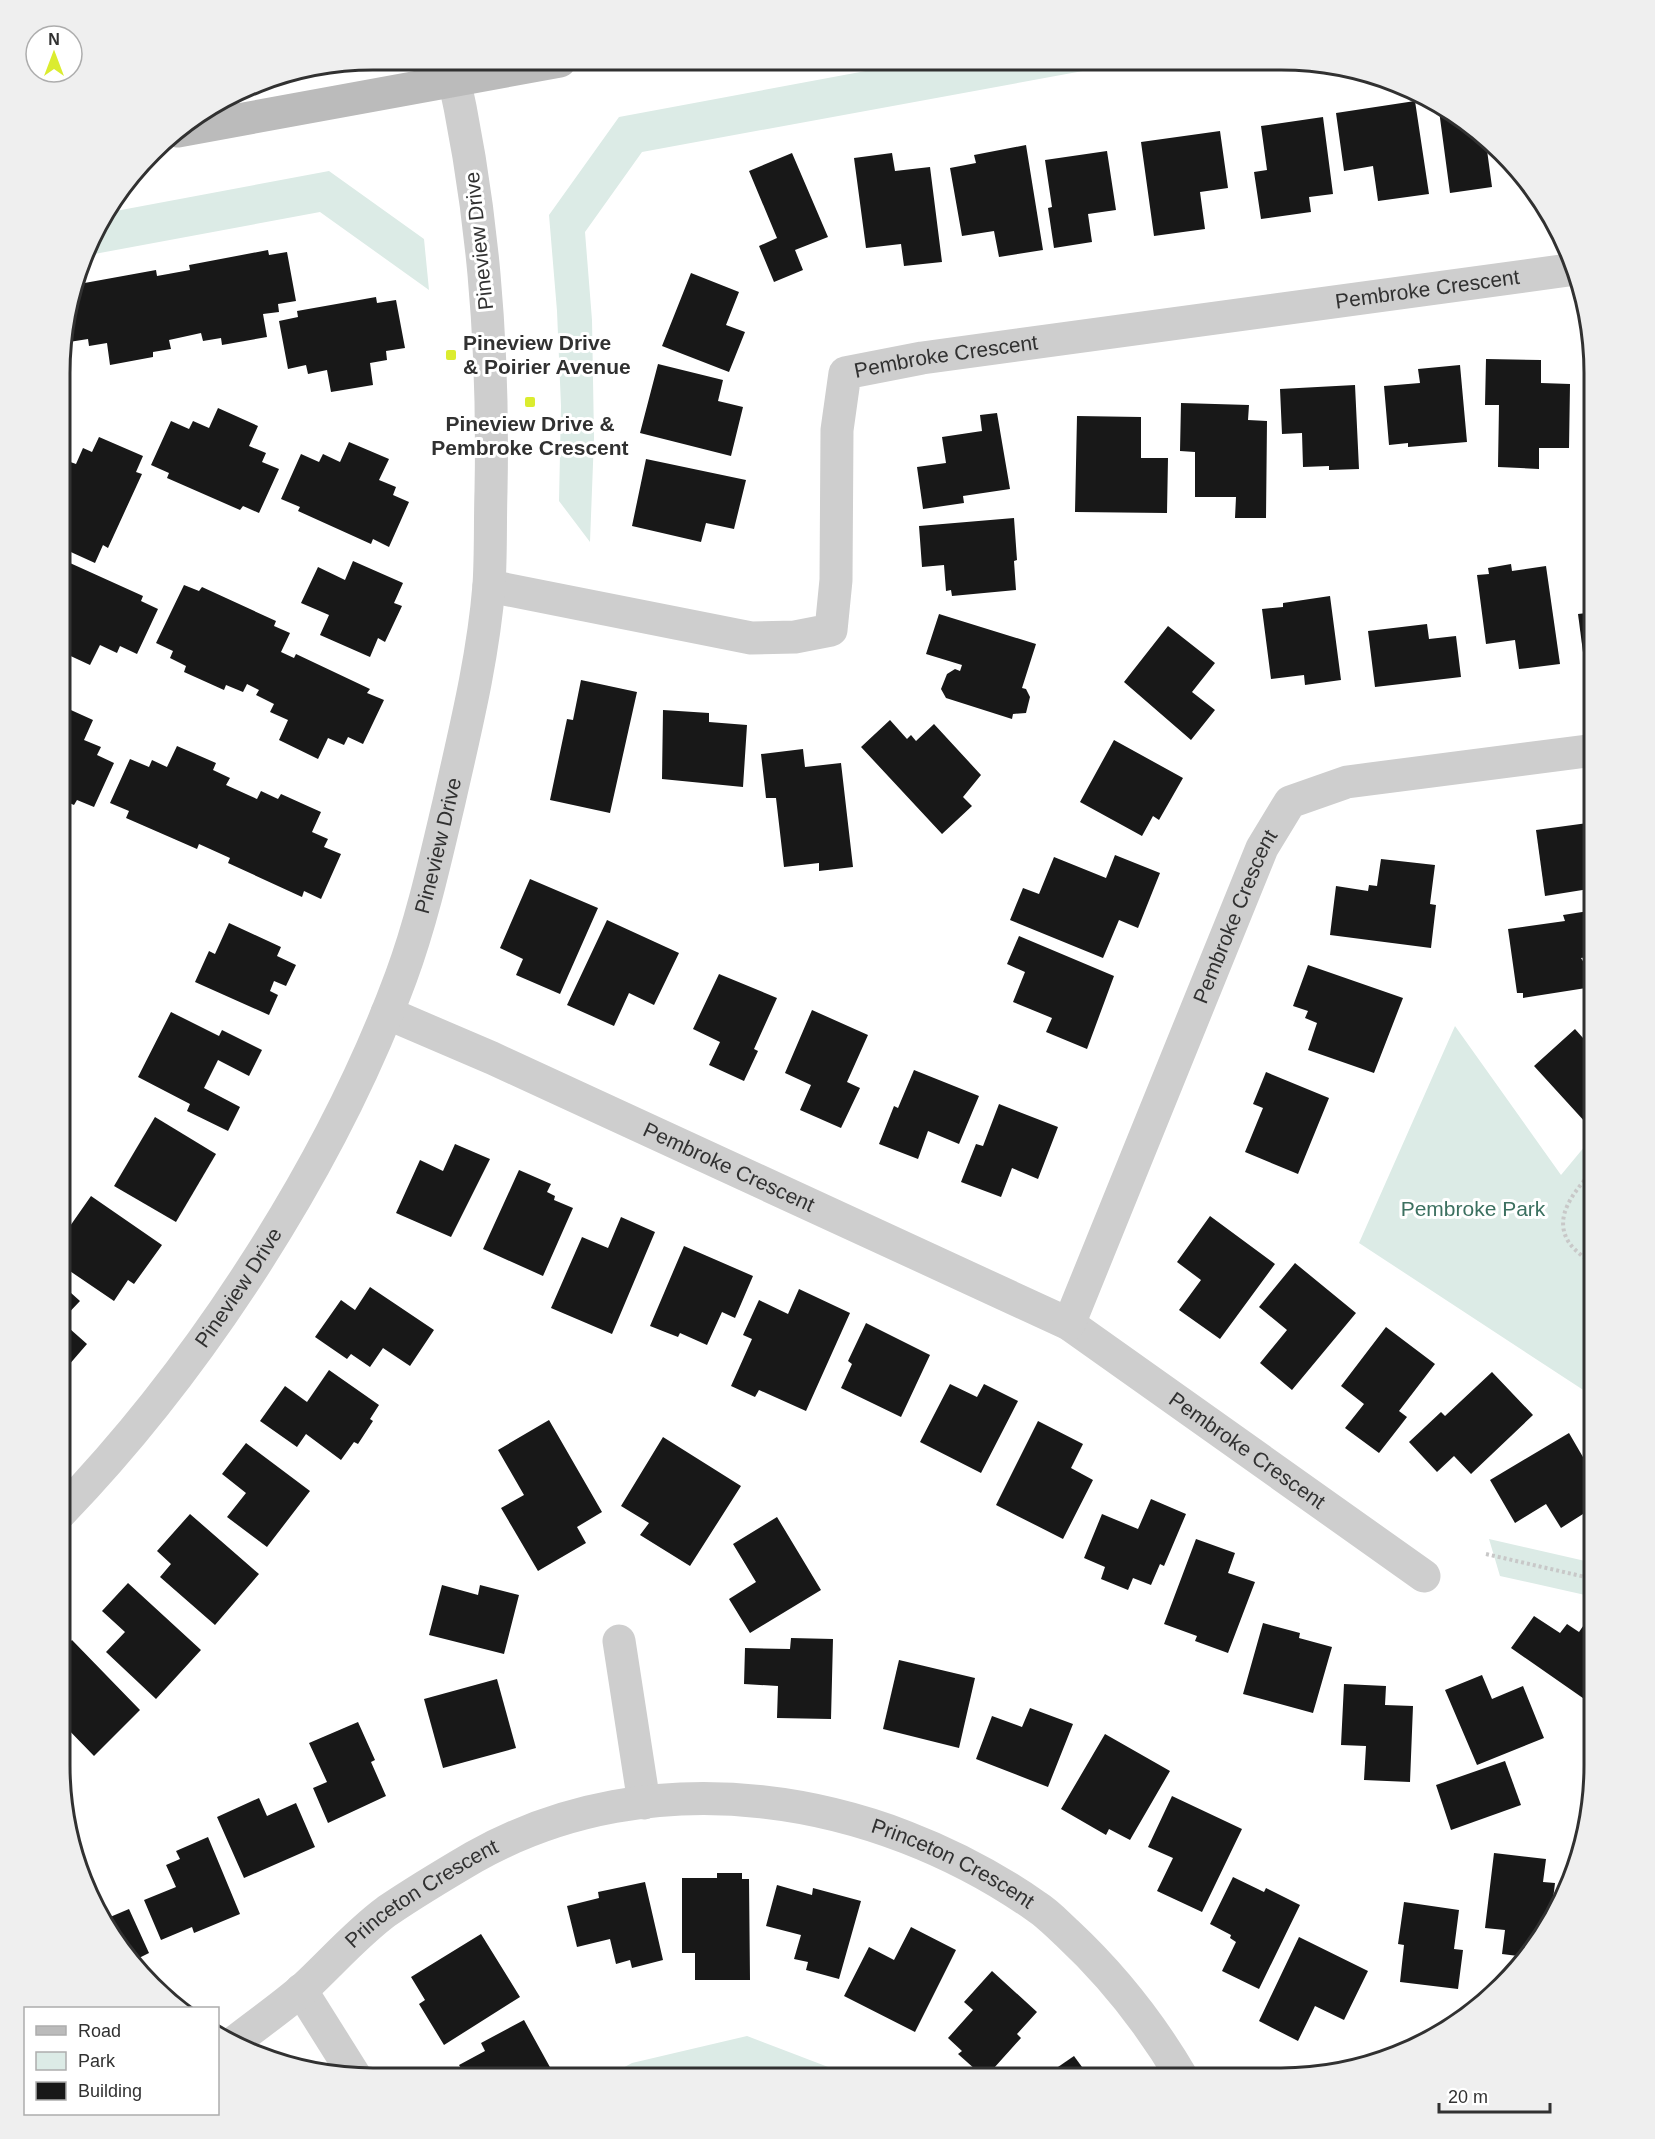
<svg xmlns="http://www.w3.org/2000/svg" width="1655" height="2139" viewBox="0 0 1655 2139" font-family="Arial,sans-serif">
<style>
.green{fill:#dcebe6}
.building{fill:#181818}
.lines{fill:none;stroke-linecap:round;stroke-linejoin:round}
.path{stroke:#c8c8c8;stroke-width:4;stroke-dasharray:3 3;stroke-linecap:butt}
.minor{stroke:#cecece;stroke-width:33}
.tertiary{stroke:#cecece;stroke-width:33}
.secondary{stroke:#bbb;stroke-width:33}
.poi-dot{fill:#dbec2f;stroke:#fff;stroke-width:2}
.labels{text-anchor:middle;stroke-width:6;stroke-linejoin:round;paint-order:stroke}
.street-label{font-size:21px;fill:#313131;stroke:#fff}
.poi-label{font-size:21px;font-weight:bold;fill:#313131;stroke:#fff;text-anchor:start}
.park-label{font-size:21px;fill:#3c7060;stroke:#fff}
.rim{fill:none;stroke:#313131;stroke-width:3}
</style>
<rect width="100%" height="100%" fill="#fff"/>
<g class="green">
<polygon points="914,62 1132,62 642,152 585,232 592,320 594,438 590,542 559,501 561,406 557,311 549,215 619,117"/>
<polygon points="329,171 424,239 429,290 320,212 89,255 105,213"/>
<polygon points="1455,1026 1561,1175 1595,1134 1595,1187 1584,1201 1595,1203 1594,1397 1359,1243"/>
<polygon points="1489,1539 1594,1563 1594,1597 1500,1576"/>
<polygon points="747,2036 857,2078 606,2077 632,2063"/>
</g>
<g class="building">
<polygon points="1415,101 1429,194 1378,201 1373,166 1344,171 1336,113"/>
<polygon points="1438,103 1456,113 1497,149 1487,150 1492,187 1450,193"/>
<polygon points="1323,117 1333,194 1309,197 1311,212 1261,219 1254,172 1267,170 1261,126"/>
<polygon points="1220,131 1228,188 1200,192 1205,229 1154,236 1141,142"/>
<polygon points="1026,145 1043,250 999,257 994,231 962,236 950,168 976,163 974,155"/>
<polygon points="1107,151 1116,210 1088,214 1092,242 1054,248 1048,208 1052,207 1045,160"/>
<polygon points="792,153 828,237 795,250 803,270 774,282 759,246 777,238 749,171"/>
<polygon points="892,153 895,171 930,167 942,262 904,266 901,244 866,248 854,158"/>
<polygon points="268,250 269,255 287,252 296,301 278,304 279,312 263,314 267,337 222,345 221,338 203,341 201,333 169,340 171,349 153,352 153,357 110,365 107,343 89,346 88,339 69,342 66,322 79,284 156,270 157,276 190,270 189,265"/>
<polygon points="691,273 739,292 726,325 745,332 729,372 662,346"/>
<polygon points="376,297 377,303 396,300 405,348 386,351 387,360 370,363 373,385 331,392 327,370 308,374 306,365 288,369 279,321 298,317 297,311"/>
<polygon points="1585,346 1591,346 1595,373 1595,446 1583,445"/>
<polygon points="1486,359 1541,360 1541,383 1570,384 1569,448 1539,448 1539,469 1498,467 1499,405 1485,405"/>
<polygon points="658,364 723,380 718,401 743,407 731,456 640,433"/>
<polygon points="1460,365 1467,442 1408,447 1408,443 1389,445 1384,386 1420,383 1418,369"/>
<polygon points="1355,385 1359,469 1329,470 1329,466 1303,467 1302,433 1282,434 1280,389"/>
<polygon points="1181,403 1249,405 1248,420 1267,421 1266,518 1235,518 1236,497 1195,497 1195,452 1180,451"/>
<polygon points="218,408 258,426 249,446 266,453 262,462 279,469 259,513 243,506 240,510 167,478 169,473 151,465 171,421 189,429 193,421 209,428"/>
<polygon points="997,413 1010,489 963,496 964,503 923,509 917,467 946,463 942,437 982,431 980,415"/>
<polygon points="1077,416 1141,417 1141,458 1168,458 1167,513 1075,512"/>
<polygon points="99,437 143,456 136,472 142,474 108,548 103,545 95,563 62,548 62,459 76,464 83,448 92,452"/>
<polygon points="349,442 389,459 379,480 396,487 393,495 409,502 389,547 373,539 371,544 298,511 300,507 281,499 301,454 319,462 323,454 340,462"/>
<polygon points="646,459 746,480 734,529 706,523 701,542 632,526"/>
<polygon points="1014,518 1017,560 1014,561 1016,590 952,596 951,590 946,591 944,565 922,567 919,526"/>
<polygon points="353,561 403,583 394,603 402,606 385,642 378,638 370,657 320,635 329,615 301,603 318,567 345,580"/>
<polygon points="70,563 143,596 141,601 158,609 137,654 120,646 117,653 100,645 90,665 62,652 62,565 68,567"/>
<polygon points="1511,564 1512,571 1546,566 1560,664 1519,669 1515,640 1486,644 1477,575 1489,574 1488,568"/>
<polygon points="1595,571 1595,595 1593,595 1590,572"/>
<polygon points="184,585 199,591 202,587 276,621 274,626 290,633 281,652 294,658 296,654 370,689 367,693 384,700 363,744 348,737 344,745 328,738 318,759 279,740 288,720 270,712 274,704 256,695 259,690 247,684 243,692 226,685 224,690 184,672 186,666 170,658 173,651 156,643"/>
<polygon points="1330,596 1341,680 1305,685 1304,675 1271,679 1262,609 1283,607 1283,603"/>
<polygon points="1595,612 1595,659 1584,660 1578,614"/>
<polygon points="939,614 1036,644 1022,688 1026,689 1030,697 1026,713 1013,714 1012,719 946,698 941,689 947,674 955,669 960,671 962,665 926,654"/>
<polygon points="1427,624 1429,639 1456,636 1461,677 1375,687 1368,631"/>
<polygon points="1168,626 1215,663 1192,692 1215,710 1191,740 1124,682"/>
<polygon points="581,680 637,692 610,813 550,800 567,719 573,720"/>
<polygon points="62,706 93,720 84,740 101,747 97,755 114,763 94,807 77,800 74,805 62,800"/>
<polygon points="663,710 709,713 709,722 747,725 743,787 662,779"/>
<polygon points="890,720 907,739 911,735 916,741 934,724 981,775 963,797 972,806 942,834 861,747"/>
<polygon points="1114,740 1183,778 1159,820 1153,816 1142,836 1080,802"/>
<polygon points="177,746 216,763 213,770 230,778 226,785 257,799 261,791 278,799 281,794 321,812 312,832 328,839 324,847 341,854 321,899 304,891 302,897 228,863 230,858 199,844 197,849 126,818 129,811 110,803 130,759 149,767 152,760 167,767"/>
<polygon points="803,749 805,767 841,763 853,867 819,871 819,863 784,867 776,798 766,798 761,754"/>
<polygon points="1595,822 1595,888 1545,896 1536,830"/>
<polygon points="1115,855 1160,873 1138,928 1119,920 1103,958 1010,920 1023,888 1039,894 1054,857 1106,878"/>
<polygon points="1381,859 1435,865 1430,904 1436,905 1431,948 1330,935 1336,886 1368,891 1369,885 1377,886"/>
<polygon points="530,879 598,908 560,994 516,975 523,959 500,948"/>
<polygon points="1595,910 1595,956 1581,958 1586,966 1586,988 1523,998 1523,993 1517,993 1508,929 1565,921 1563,915"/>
<polygon points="607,920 679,953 654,1005 629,993 614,1026 567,1005"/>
<polygon points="229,923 281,947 277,956 296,965 286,986 274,981 270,991 278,995 269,1015 195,982 209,951 215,954"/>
<polygon points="1019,936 1114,976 1087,1049 1046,1032 1052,1018 1013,1002 1025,972 1007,964"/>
<polygon points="1308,965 1403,998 1374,1073 1308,1050 1317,1023 1305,1018 1308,1011 1293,1006"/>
<polygon points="719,974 777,998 754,1049 758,1051 744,1081 709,1065 720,1042 693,1029"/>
<polygon points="812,1010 868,1035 847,1082 860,1088 841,1128 800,1110 811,1085 785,1073"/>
<polygon points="171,1012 219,1036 222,1030 262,1050 249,1076 218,1060 204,1088 240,1107 228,1131 187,1111 190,1104 138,1077"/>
<polygon points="1575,1029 1591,1047 1595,1044 1595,1115 1586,1123 1534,1066"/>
<polygon points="914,1070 979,1096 959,1144 928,1131 918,1159 879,1144 894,1106 898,1108"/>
<polygon points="1266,1072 1329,1098 1298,1174 1245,1152 1263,1108 1253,1104"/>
<polygon points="999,1104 1058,1127 1038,1179 1012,1168 1001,1197 961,1182 976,1144 983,1146"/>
<polygon points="155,1117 216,1154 176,1222 114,1186"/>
<polygon points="455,1144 490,1159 451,1237 396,1213 420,1160 443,1171"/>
<polygon points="519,1170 551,1184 547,1192 555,1196 554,1200 573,1208 543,1276 483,1249"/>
<polygon points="91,1196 162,1245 134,1284 128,1280 114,1301 61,1265 61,1239"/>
<polygon points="1210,1216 1275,1264 1220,1339 1179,1310 1201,1280 1177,1262"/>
<polygon points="621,1217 655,1232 612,1334 551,1308 582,1237 608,1248"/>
<polygon points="684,1246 753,1276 735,1318 722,1312 707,1345 680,1333 678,1337 650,1326"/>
<polygon points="1295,1263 1356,1313 1292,1390 1260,1363 1287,1330 1259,1307"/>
<polygon points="61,1284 80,1301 61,1321 87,1344 61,1374"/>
<polygon points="370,1287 434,1330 410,1366 383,1348 370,1367 351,1354 347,1359 315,1337 341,1300 355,1310"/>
<polygon points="799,1289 850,1313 806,1411 759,1390 755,1397 731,1386 752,1339 743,1335 759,1300 788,1314"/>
<polygon points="866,1323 930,1355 901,1417 841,1388 852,1364 848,1361"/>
<polygon points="1386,1327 1435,1364 1399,1411 1407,1417 1379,1453 1345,1428 1364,1404 1341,1386"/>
<polygon points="329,1370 379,1405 370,1419 373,1421 358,1444 354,1442 341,1460 306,1434 297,1447 260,1421 285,1386 307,1402"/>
<polygon points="1492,1372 1533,1415 1471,1474 1454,1456 1437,1472 1409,1442 1441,1412 1445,1416"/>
<polygon points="950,1384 977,1397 984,1384 1018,1401 981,1473 920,1442"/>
<polygon points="549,1420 602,1512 577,1527 586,1543 538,1571 501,1508 524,1495 498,1450"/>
<polygon points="1038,1421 1083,1444 1071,1468 1093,1480 1063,1539 996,1505"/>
<polygon points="1569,1433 1594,1476 1594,1507 1561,1528 1546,1504 1515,1523 1490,1480"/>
<polygon points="663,1437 741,1486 690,1566 640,1535 649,1523 621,1506"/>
<polygon points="246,1443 310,1491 267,1547 227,1517 246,1493 222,1474"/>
<polygon points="1151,1499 1186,1514 1164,1566 1160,1564 1151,1585 1133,1578 1128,1590 1101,1579 1105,1567 1084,1558 1102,1514 1138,1529"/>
<polygon points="190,1514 259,1574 215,1625 160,1577 171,1564 157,1551"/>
<polygon points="777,1517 821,1590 750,1633 729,1599 756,1582 733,1544"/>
<polygon points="1196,1539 1235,1553 1228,1573 1255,1582 1228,1653 1195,1641 1197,1636 1164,1624"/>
<polygon points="128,1583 201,1650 156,1699 106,1652 125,1632 102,1611"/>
<polygon points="442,1585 478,1595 480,1585 519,1595 504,1654 429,1635"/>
<polygon points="1594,1610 1594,1697 1590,1703 1511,1648 1534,1616 1560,1633 1567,1624 1579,1632"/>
<polygon points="1263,1623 1300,1633 1299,1638 1332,1647 1313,1713 1243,1694"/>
<polygon points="791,1638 833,1639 831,1719 777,1718 778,1686 744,1684 745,1648 790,1649"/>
<polygon points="72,1640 140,1710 94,1756 60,1721 60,1695 64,1691 60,1686 60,1652"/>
<polygon points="899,1660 975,1678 959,1748 883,1729"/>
<polygon points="1482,1675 1492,1699 1523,1686 1544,1738 1477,1765 1445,1690"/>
<polygon points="497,1679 516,1748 443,1768 424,1699"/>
<polygon points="1344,1684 1386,1686 1385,1705 1413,1706 1410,1782 1364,1780 1366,1746 1341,1745"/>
<polygon points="1030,1708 1073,1724 1048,1787 976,1759 992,1716 1022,1727"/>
<polygon points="358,1722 375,1760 371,1762 386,1796 328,1823 313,1788 327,1782 309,1743"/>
<polygon points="1105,1734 1170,1771 1130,1840 1109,1829 1106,1835 1061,1809"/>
<polygon points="1505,1761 1521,1805 1451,1830 1436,1785"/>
<polygon points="1172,1796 1242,1829 1202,1912 1157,1891 1173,1858 1148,1847"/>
<polygon points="259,1798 267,1816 296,1803 315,1847 244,1878 217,1817"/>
<polygon points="208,1837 240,1914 194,1933 192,1927 161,1940 144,1900 176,1887 166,1865 180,1859 176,1851"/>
<polygon points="1494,1853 1546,1859 1543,1882 1555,1883 1550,1924 1542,1939 1527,1957 1502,1954 1505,1930 1485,1928"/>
<polygon points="717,1873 742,1873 742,1879 749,1879 750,1980 695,1980 695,1953 682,1953 682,1878 717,1878"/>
<polygon points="1233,1877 1264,1892 1266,1888 1300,1905 1259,1989 1222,1971 1236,1942 1230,1938 1231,1935 1210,1924"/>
<polygon points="645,1882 663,1960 632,1968 630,1960 616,1964 610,1939 577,1947 567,1906 599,1898 598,1892"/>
<polygon points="777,1885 812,1895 813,1888 861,1901 839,1979 806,1970 808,1962 794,1959 801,1935 766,1926"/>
<polygon points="1404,1902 1459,1910 1454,1949 1463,1950 1458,1989 1400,1982 1404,1945 1398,1944"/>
<polygon points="129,1909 149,1953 131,1962 103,1920"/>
<polygon points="911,1927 956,1950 915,2032 844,1996 869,1947 894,1960"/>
<polygon points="481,1934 520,1997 444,2045 419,2004 425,2000 411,1977"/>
<polygon points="1299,1937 1368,1971 1344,2020 1315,2006 1298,2041 1259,2021"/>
<polygon points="992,1971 1037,2012 1017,2034 1021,2038 985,2078 958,2054 962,2051 948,2038 973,2010 964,2002"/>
<polygon points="524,2020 551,2069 536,2077 466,2077 459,2065 485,2051 481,2043"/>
<polygon points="1074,2056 1090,2078 1042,2078"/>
</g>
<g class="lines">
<g class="path">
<path d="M1595,1267C1587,1259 1576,1252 1570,1244C1550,1216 1578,1188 1595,1168"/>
<polyline points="1486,1554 1594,1579"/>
<polyline points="634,2077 637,2076"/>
</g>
<g class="minor">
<path id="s1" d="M489,586L751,638L795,637L831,630L836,580L837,430L845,373L922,358L1576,269"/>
<path id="s2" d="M387,1013L492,1058L1069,1324L1424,1576"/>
<path id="s3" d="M1069,1324L1262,848L1290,802L1347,782L1595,750"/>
<polyline points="619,1641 644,1803"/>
<polyline points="301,1990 355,2076"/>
<path id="s4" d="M232,2044C256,2025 281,2008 304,1988C331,1963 357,1933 387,1911C415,1892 445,1874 474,1857C652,1757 875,1793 1037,1907C1048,1914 1057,1924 1067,1933C1113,1976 1151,2024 1183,2079"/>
</g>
<path class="tertiary" id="s5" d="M60,1513C200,1368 331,1166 401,977C422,920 435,861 449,802C465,731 483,659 489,585C491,554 490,522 491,491C494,344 483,204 450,60"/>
<polyline class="secondary" points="178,131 560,61"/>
</g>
<g class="poi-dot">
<rect x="445" y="349" width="12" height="12" rx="3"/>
<rect x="524" y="396" width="12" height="12" rx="3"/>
</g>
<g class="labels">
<g class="street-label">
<text transform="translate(479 241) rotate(-96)" y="7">Pineview Drive</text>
<text dy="7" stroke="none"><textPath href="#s1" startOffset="1194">Pembroke Crescent</textPath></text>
<text dy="7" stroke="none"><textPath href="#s1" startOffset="708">Pembroke Crescent</textPath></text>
<text dy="7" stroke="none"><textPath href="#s5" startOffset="776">Pineview Drive</textPath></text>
<text dy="7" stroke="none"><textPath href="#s3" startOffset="440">Pembroke Crescent</textPath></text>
<text dy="7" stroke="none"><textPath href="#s2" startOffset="375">Pembroke Crescent</textPath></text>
<text dy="7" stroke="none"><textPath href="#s5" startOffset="288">Pineview Drive</textPath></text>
<text dy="7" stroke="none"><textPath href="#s2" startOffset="968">Pembroke Crescent</textPath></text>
<text dy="7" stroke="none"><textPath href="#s4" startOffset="807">Princeton Crescent</textPath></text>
<text dy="7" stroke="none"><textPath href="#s4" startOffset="243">Princeton Crescent</textPath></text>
</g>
<g class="poi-label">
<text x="463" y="350">Pineview Drive<tspan x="463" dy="24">&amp; Poirier Avenue</tspan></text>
<text x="530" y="431" text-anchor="middle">Pineview Drive &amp;<tspan x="530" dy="24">Pembroke Crescent</tspan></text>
</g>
<g class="park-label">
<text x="1473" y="1216">Pembroke Park</text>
</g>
</g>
<path d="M0 0H1655V2139H0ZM373 70H1281A303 303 0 0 1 1584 373V1765A303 303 0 0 1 1281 2068H373A303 303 0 0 1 70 1765V373A303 303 0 0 1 373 70Z" fill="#efefef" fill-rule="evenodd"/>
<path class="rim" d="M373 70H1281A303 303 0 0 1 1584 373V1765A303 303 0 0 1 1281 2068H373A303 303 0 0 1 70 1765V373A303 303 0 0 1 373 70Z"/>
<rect x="24" y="2007" width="195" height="108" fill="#ffffff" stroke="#adadad" stroke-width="1.5"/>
<rect x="36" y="2026" width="30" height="9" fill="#bbbbbb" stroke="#adadad" stroke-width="1.5"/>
<text x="78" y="2037" font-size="18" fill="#313131">Road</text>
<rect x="36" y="2052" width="30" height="18" fill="#dcebe6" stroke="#adadad" stroke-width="1.5"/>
<text x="78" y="2067" font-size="18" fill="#313131">Park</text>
<rect x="36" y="2082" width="30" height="18" fill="#181818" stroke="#adadad" stroke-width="1.5"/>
<text x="78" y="2097" font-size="18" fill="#313131">Building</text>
<g transform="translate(54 54)"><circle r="28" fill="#ffffff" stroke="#adadad" stroke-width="1.5"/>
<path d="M0-4.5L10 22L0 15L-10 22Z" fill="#dbec2f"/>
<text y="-9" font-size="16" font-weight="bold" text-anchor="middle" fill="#313131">N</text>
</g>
<path d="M1439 2103v9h111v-9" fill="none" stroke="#313131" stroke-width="3"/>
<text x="1448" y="2103" font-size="18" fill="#313131" stroke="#ffffff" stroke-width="4.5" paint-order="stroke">20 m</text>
</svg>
